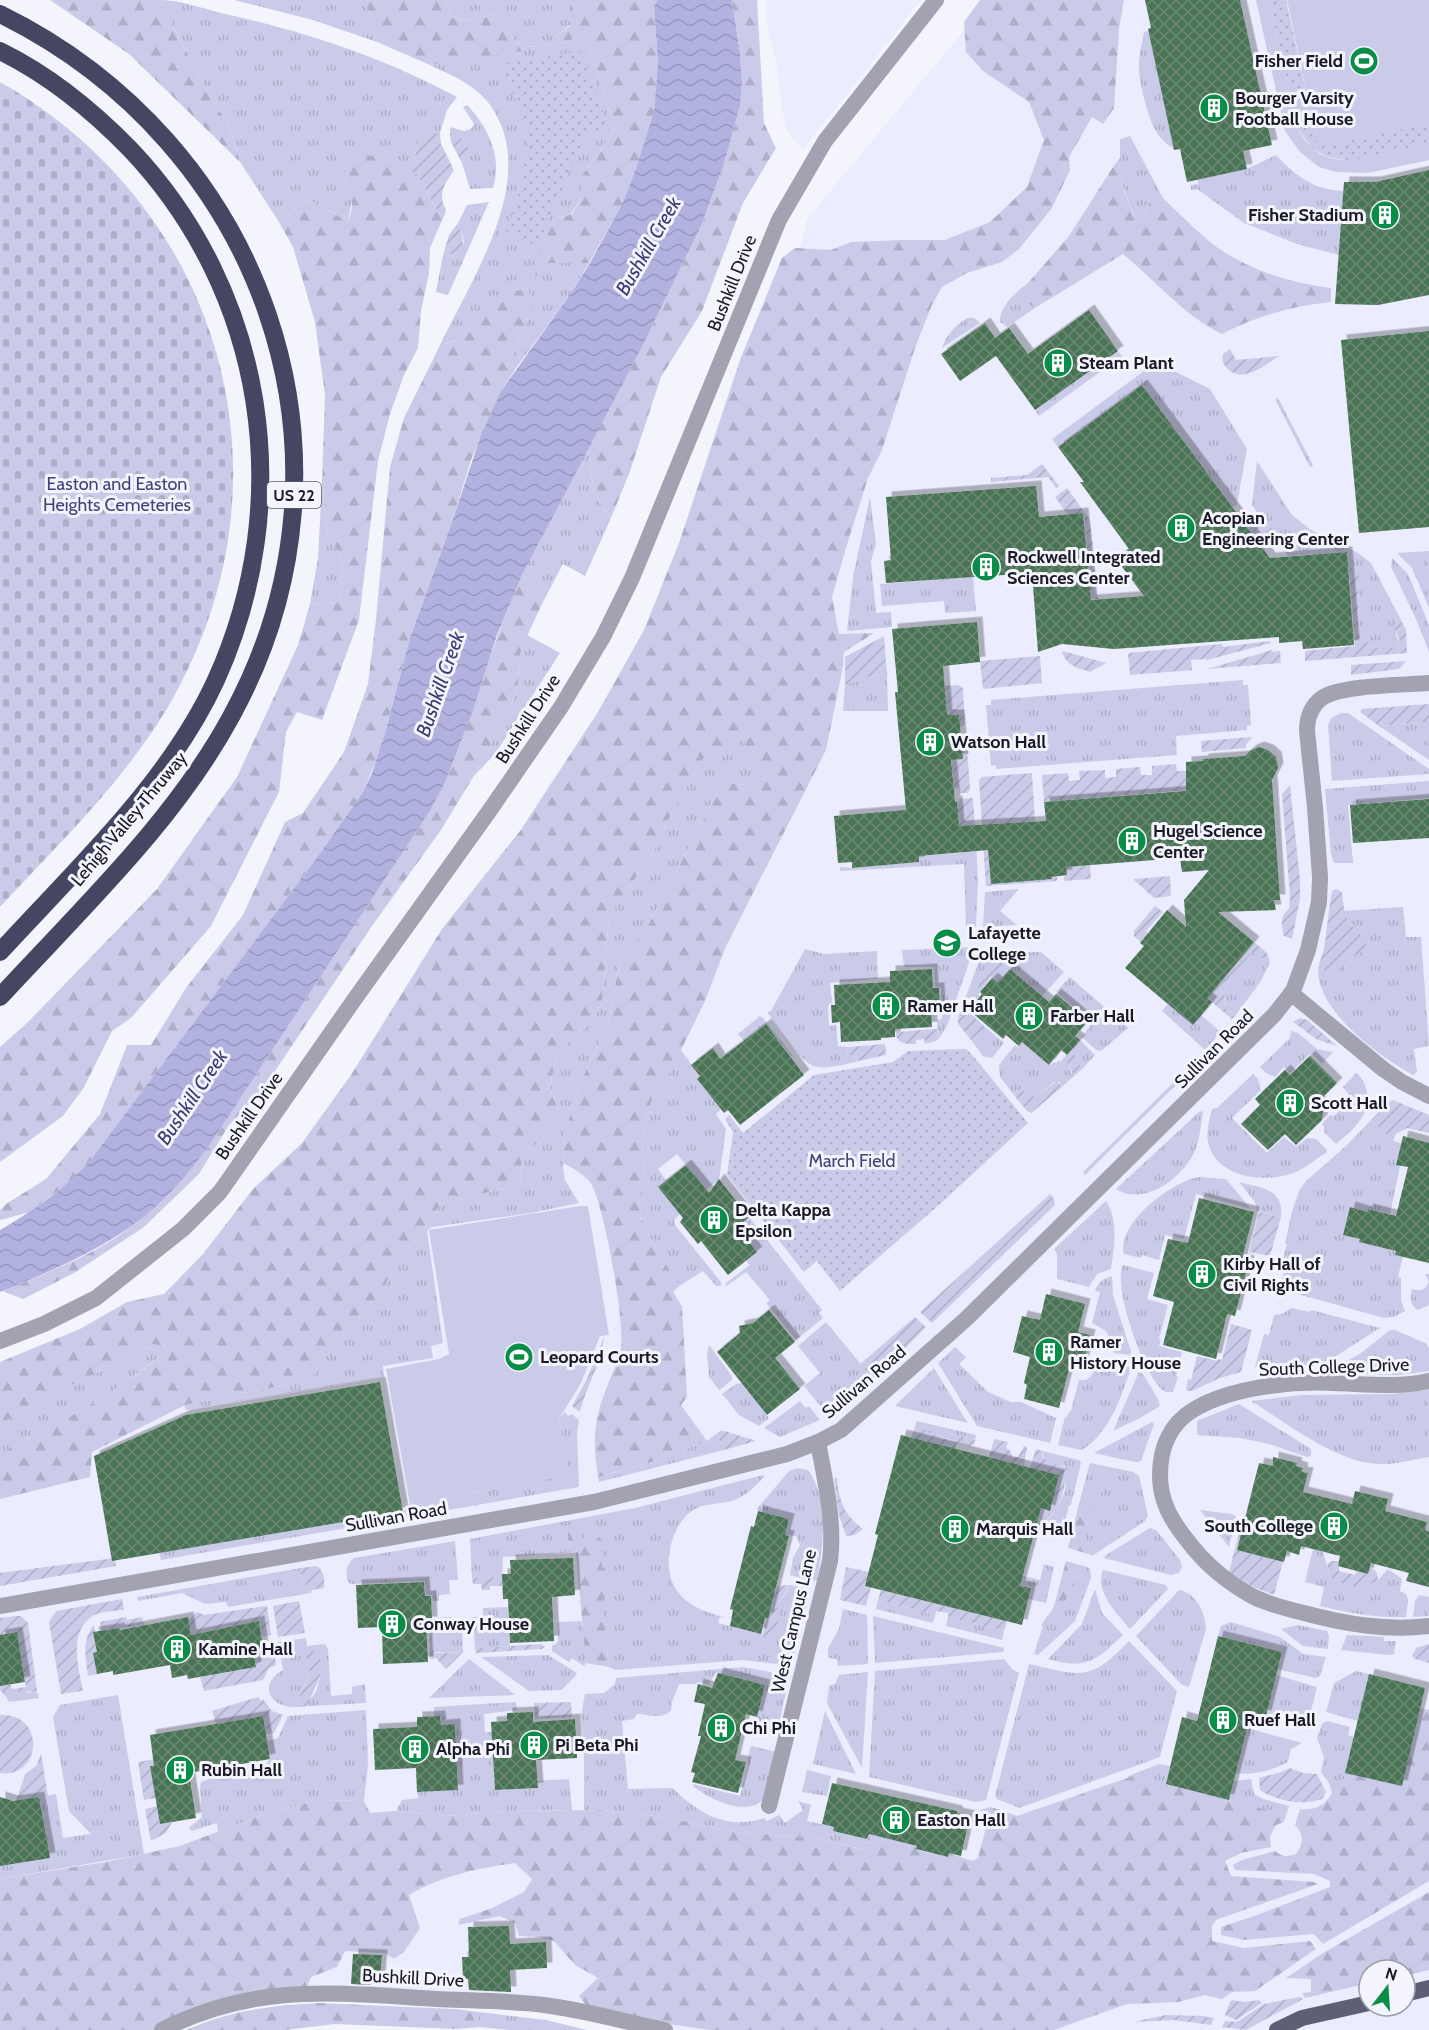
<svg xmlns="http://www.w3.org/2000/svg" width="1429" height="2030" viewBox="0 0 1429 2030" font-family="Cabin,sans-serif">
<style>
.built{fill:#ebecfd;fill-rule:evenodd}
.grass{fill:url(#grass-tufts)}
.forest{fill:url(#forest-firs)}
.cemetery{fill:url(#cemetery-stones)}
.park{fill:url(#park-dots)}
.garden{fill:url(#garden-furrows)}
.pitch{fill:#cacbe8}
.water{fill:url(#water-waves)}
.building{fill:url(#building-cross-hatch);filter:url(#shadow)}
.lines{fill:none;stroke-linecap:round;stroke-linejoin:round}
.minor{stroke:#a2a2b1;stroke-width:16}
.tertiary{stroke:#a2a2b1;stroke-width:16}
.primary{stroke:#5e5e77;stroke-width:16}
.motorway{stroke:#464663;stroke-width:18}
.labels{text-anchor:middle;stroke-width:6;stroke-linejoin:round;paint-order:stroke}
.shield{fill:#f4f5fc;stroke:#5b5c67;stroke-width:1.5}
.shield-label{font-size:16px;font-weight:bold;fill:#1a1a27}
.poi-label{font-size:18px;font-weight:bold;fill:#1a1a27;stroke:#f4f5fc;text-anchor:start}
.street-label{font-size:18px;fill:#1a1a27;stroke:#f4f5fc}
.park-label{font-size:18px;fill:#44407a;stroke:#f4f5fc}
.water-label{font-size:20px;font-style:italic;fill:#3e3a74;stroke:#f4f5fc}
</style>
<defs>
<pattern id="grass-tufts" width="24" height="20" patternUnits="userSpaceOnUse" patternTransform="scale(1.5)"><rect width="24" height="20" fill="#cacbe8"/><path d="M3 7l-1-3M5 7V3M7 7l1-3M15 17l-1-3M17 17v-4M19 17l1-3" fill="none" stroke="#adaec7"/></pattern>
<pattern id="forest-firs" width="22" height="20" patternUnits="userSpaceOnUse" patternTransform="scale(1.5)"><rect width="22" height="20" fill="#cacbe8"/><path d="M5 1l3.5 6h-7zM16 11l3.5 6h-7z" fill="#adaec7"/></pattern>
<pattern id="cemetery-stones" width="16" height="16" patternUnits="userSpaceOnUse" patternTransform="scale(1.5)"><rect width="16" height="16" fill="#cacbe8"/><path d="M2 7V4a2 2 0 0 1 4 0v3zM10 15v-3a2 2 0 0 1 4 0v3z" fill="#adaec7"/></pattern>
<pattern id="park-dots" width="8" height="8" patternUnits="userSpaceOnUse" patternTransform="scale(1.5)"><rect width="8" height="8" fill="#cacbe8"/><path d="M2 2h.1M6 6h.1" fill="none" stroke="#adaec7" stroke-width="1.8" stroke-linecap="round"/></pattern>
<pattern id="garden-furrows" width="10" height="10" patternUnits="userSpaceOnUse" patternTransform="scale(1.5)"><rect width="10" height="10" fill="#cacbe8"/><path d="M-1 1l2-2M0 10L10 0M9 11l2-2" fill="none" stroke="#adaec7"/></pattern>
<pattern id="water-waves" width="16" height="10" patternUnits="userSpaceOnUse" patternTransform="scale(1.5)"><rect width="16" height="10" fill="#b1b2e0"/><path d="M0 5q4-4 8 0t8 0" fill="none" stroke="#9898c0"/></pattern>
<pattern id="building-cross-hatch" width="8" height="8" patternUnits="userSpaceOnUse" patternTransform="scale(1.5)"><rect width="8" height="8" fill="#4a7355"/><path d="M0 0l8 8M0 8l8-8" fill="none" stroke="#6c8874"/></pattern>
<filter id="shadow"><feDropShadow dx="5.5" dy="-5.5" stdDeviation="0" flood-color="#0004"/></filter>
</defs>
<rect width="100%" height="100%" fill="#f4f5fc"/>
<g class="built">
<polygon points="767,0 921,0 803,150 788,132 782,111 776,60 767,27"/>
<path d="M987,0H1429V2030H661L662,2024L339,1989L152,2030H0V1375L176,1302L264,1200L611,719L779,306L802,241L807,219L956,40ZM1369,1970H1405V2006H1369Z"/>
</g>
<g class="grass">
<path d="M159,0C179,0 202,8 221,13C304,31 383,57 457,97L447,110L440,133H424L418,143L413,165L404,169L387,157L343,174L353,197L348,221L308,200L279,222L240,162L229,125L208,93Z"/>
<polygon points="234,0 358,0 367,7 377,42 313,20"/>
<path d="M444,0H570V25L544,46L574,39L591,50L615,130L583,174V196L571,214L553,219L535,276L550,263H589L569,296L516,368V348L532,309L475,317L462,338L445,344L443,339C475,273 543,171 487,101C472,83 450,75 430,65L541,46L523,47L515,41L499,13L467,21L453,18Z"/>
<path d="M1149,31L1174,149C1169,146 1164,142 1160,137C1149,124 1140,87 1139,70C1138,58 1142,44 1144,32Z"/>
<path d="M467,105C488,127 503,157 493,188L470,189L462,163L469,153L450,133V127L464,131L471,129L474,124L463,107Z"/>
<path d="M1130,136L1163,198L1149,202L1144,215L1136,217C1126,201 1124,183 1113,167L1120,158V139Z"/>
<path d="M1276,155C1296,176 1313,190 1344,191L1339,255L1297,244L1244,223L1197,189L1191,190V185L1198,184V179L1247,169Z"/>
<polygon points="489,202 448,295 436,292 443,255 453,254 464,243 462,232 458,223 467,205"/>
<path d="M1028,283V304L1035,308L1007,327L1000,322C999,306 1016,292 1028,283Z"/>
<path d="M967,318H974L980,323L942,348C946,335 955,326 967,318Z"/>
<polygon points="1118,351 1122,356 1039,416 1035,410"/>
<polygon points="1156,362 1210,389 1247,449 1237,504 1233,508 1142,385 1058,447 1052,439"/>
<polygon points="1278,398 1313,465 1310,467 1275,399"/>
<polygon points="588,448 594,493 611,518 585,576 563,564 543,602 522,575"/>
<polygon points="1257,461 1292,515 1311,530 1358,553 1371,563 1400,618 1396,621 1396,635 1400,644 1397,648 1373,648 1359,636 1358,632 1359,574 1357,567 1348,568 1347,552 1288,556 1252,505"/>
<polygon points="322,483 328,534 343,561 340,602 310,604 318,558"/>
<polygon points="870,497 876,544 871,561 876,613 891,612 892,627 847,631 853,577"/>
<polygon points="1429,551 1429,608 1412,568 1397,553"/>
<polygon points="1392,558 1408,574 1429,625 1429,652 1416,619 1394,573 1391,567"/>
<polygon points="973,577 976,611 945,613 944,601 882,606 880,584"/>
<polygon points="527,635 560,653 495,754 473,777 484,759 517,692 521,649"/>
<polygon points="887,674 888,711 843,711 845,685 875,675"/>
<polygon points="1243,680 1243,685 1248,685 1251,725 1247,726 1247,730 1176,736 1177,755 996,769 996,765 991,766 986,705 991,705 991,700"/>
<polygon points="1341,713 1348,713 1429,769 1429,774 1332,781 1328,725 1331,718"/>
<polygon points="1419,722 1429,722 1429,760 1379,726"/>
<polygon points="745,735 766,778 746,785 727,783 720,788 649,924 619,964 608,1026 580,1083 564,1136 563,1168 565,1180 579,1203 531,1213 432,1227 427,1231 443,1343 431,1346 433,1358 383,1366 384,1377 186,1410 184,1405 304,1381 313,1375 331,1349 377,1297 402,1257 442,1203 520,1185 522,1153 541,1141 559,1113 550,1087 557,1053 591,1022 602,1003 609,917 655,849 673,810 705,756 725,749"/>
<polygon points="1429,781 1429,798 1348,805 1353,863 1334,863 1331,854 1325,789"/>
<polygon points="976,841 978,882 976,927 966,928 964,864 840,871 840,867 852,868 919,862 919,856 961,853"/>
<polygon points="1019,889 1000,911 1017,925 983,927 985,892"/>
<path d="M1403,907L1406,937H1421L1429,1046L1414,1049L1417,1072L1413,1075C1379,1056 1316,1011 1318,968L1327,972L1345,967L1350,957L1359,954L1353,929L1343,911Z"/>
<polygon points="977,947 973,951 947,1026 940,1037 937,1029 937,1020 942,1019 941,988 935,987 934,967 904,967 902,950"/>
<path d="M805,949L824,954L877,951L878,979L830,983L832,1003L828,1005L829,1026L836,1025L838,1046L848,1047L847,1053L859,1061C846,1064 830,1069 817,1067C800,1064 777,1026 767,1012L771,1011Z"/>
<path d="M1252,951L1270,962L1261,981L1235,1016L1225,1008C1222,976 1236,974 1252,951Z"/>
<path d="M1041,952L1064,972L1042,996L1010,969L1013,966L978,981C978,991 977,995 968,1000L963,1016L958,1018L982,953Z"/>
<polygon points="1070,977 1128,1028 1101,1051 1096,1050 1082,1037 1092,1023 1057,993 1057,991"/>
<polygon points="1168,1004 1201,1015 1221,1032 1205,1050 1162,1011"/>
<polygon points="760,1016 763,1018 793,1056 792,1057 766,1024 744,1041 738,1034"/>
<polygon points="985,1027 1004,1043 992,1058 983,1056 972,1041"/>
<polygon points="1291,1031 1298,1033 1317,1049 1333,1052 1322,1064 1311,1053 1290,1073 1284,1067 1275,1077 1266,1073 1260,1067 1290,1038"/>
<polygon points="1080,1040 1095,1055 1082,1069 1078,1061 1078,1057 1069,1052"/>
<path d="M1022,1042L1053,1068L1066,1061L1068,1063L1070,1071L1074,1076L1062,1087L1059,1082H1054L1035,1097C1027,1094 1022,1086 1013,1094L1000,1077L999,1065L1015,1045L1018,1047Z"/>
<polygon points="680,1049 700,1076 697,1079 721,1109 716,1114 726,1129 719,1180 706,1190 677,1154 658,1169 666,1180 658,1187 680,1214 674,1220 675,1225 721,1282 721,1286 716,1286 703,1271 679,1286 641,1222 639,1198 646,1178 642,1158 644,1126 652,1099 661,1091"/>
<path d="M1356,1073C1369,1082 1370,1103 1363,1116C1357,1126 1345,1137 1336,1144L1324,1132V1126L1322,1124L1330,1115L1334,1116L1351,1099L1350,1096L1343,1087Z"/>
<path d="M1253,1074L1258,1079L1261,1090L1232,1118L1267,1153L1284,1137L1296,1147L1307,1138L1316,1139L1327,1150L1326,1153C1317,1158 1308,1166 1298,1171C1270,1184 1220,1180 1209,1146C1205,1134 1209,1121 1212,1109L1217,1108Z"/>
<path d="M1203,1111C1201,1124 1200,1140 1194,1153C1182,1178 1144,1207 1116,1189L1199,1112Z"/>
<polygon points="1371,1120 1393,1141 1401,1143 1396,1164 1400,1166 1390,1214 1369,1209 1367,1212 1350,1208 1343,1234 1360,1239 1360,1242 1396,1251 1395,1255 1403,1256 1398,1277 1401,1278 1401,1300 1405,1311 1394,1317 1384,1318 1294,1293 1287,1282 1282,1280 1287,1260 1283,1259 1287,1244 1285,1243 1292,1212 1299,1191 1306,1181 1346,1146"/>
<path d="M1199,1177L1226,1179L1251,1209L1196,1194L1184,1239L1165,1235L1159,1260L1142,1255L1141,1258L1124,1254C1116,1224 1172,1181 1199,1177Z"/>
<path d="M1239,1182C1261,1188 1284,1188 1281,1217L1257,1211L1255,1202Z"/>
<path d="M1106,1201C1119,1222 1114,1246 1111,1269L1097,1274L1089,1287L1057,1279V1254L1054,1249Z"/>
<polygon points="749,1217 822,1310 819,1313 823,1318 796,1340 766,1303 770,1300 746,1272 725,1287 726,1283 750,1265 746,1261 757,1252 737,1227"/>
<path d="M1123,1265L1154,1273L1147,1299L1168,1305L1159,1339L1161,1340L1159,1346L1182,1352L1176,1376L1178,1377L1173,1392C1169,1392 1168,1393 1164,1391C1144,1378 1112,1285 1123,1265Z"/>
<path d="M1425,1274H1429V1305L1418,1310C1410,1306 1410,1297 1412,1289C1420,1291 1425,1291 1429,1282Z"/>
<path d="M1112,1276L1113,1295L1131,1352L1130,1355L1114,1353L1109,1343V1337L1106,1331L1092,1323L1100,1292L1095,1291C1097,1283 1104,1278 1112,1276Z"/>
<polygon points="1291,1308 1310,1312 1311,1310 1380,1328 1325,1363 1300,1368 1255,1367 1264,1334 1269,1335 1274,1315 1282,1314"/>
<polygon points="826,1322 874,1380 833,1413 827,1414 804,1386 820,1373 798,1346"/>
<polygon points="1390,1330 1395,1330 1425,1343 1429,1348 1429,1371 1398,1375 1326,1373 1361,1353"/>
<polygon points="154,1344 170,1349 116,1389 58,1424 0,1453 0,1424 48,1397"/>
<polygon points="709,1345 732,1376 732,1380 719,1390 709,1377 707,1353"/>
<polygon points="955,1347 966,1357 959,1364 988,1392 1011,1402 1021,1402 1056,1418 1050,1443 977,1426 938,1363"/>
<path d="M1113,1362L1130,1367V1371C1120,1400 1109,1433 1082,1450L1058,1445L1065,1417H1067L1069,1412L1071,1411L1079,1380C1089,1381 1092,1376 1096,1367H1107Z"/>
<polygon points="934,1368 964,1417 968,1423 895,1406"/>
<polygon points="1139,1372 1143,1374 1158,1399 1160,1406 1140,1418 1113,1431"/>
<polygon points="742,1383 769,1418 759,1426 739,1415 722,1394 736,1384"/>
<path d="M1429,1390V1457C1416,1459 1401,1463 1388,1464C1341,1467 1290,1425 1251,1401L1302,1395L1390,1394Z"/>
<polygon points="800,1401 806,1408 809,1406 820,1420 780,1437 764,1428"/>
<polygon points="1239,1404 1311,1449 1311,1456 1307,1457 1269,1444 1240,1438 1197,1435 1197,1421"/>
<polygon points="565,1412 568,1416 572,1414 579,1420 577,1434 579,1487 398,1519 398,1513 403,1512 410,1504 568,1475 559,1419"/>
<polygon points="917,1421 976,1435 975,1440 962,1437 955,1441 927,1433 915,1426"/>
<polygon points="1152,1422 1154,1424 1141,1461 1135,1462 1094,1453"/>
<polygon points="716,1434 724,1450 599,1482 598,1477 646,1464 707,1441"/>
<path d="M1042,1451L1079,1460L1081,1463L1071,1505H1069L1065,1521L1067,1522L1063,1536L1058,1538L1047,1534L1046,1536L1034,1533L1036,1525C1050,1522 1058,1506 1064,1494C1067,1487 1065,1474 1065,1466L1055,1465L1044,1461Z"/>
<path d="M1090,1463L1133,1472L1139,1476L1148,1516L1145,1521L1092,1556C1090,1552 1086,1547 1086,1543C1083,1531 1093,1505 1099,1495L1096,1487L1080,1500Z"/>
<path d="M797,1468L808,1470L811,1474C829,1506 823,1545 817,1580L811,1581L790,1575L793,1558L800,1545L796,1536L785,1535L789,1519L758,1511L757,1509L789,1471Z"/>
<path d="M763,1475L764,1477C753,1488 743,1500 726,1502C716,1504 704,1504 695,1509C670,1523 660,1570 678,1592C690,1608 709,1613 727,1618L720,1617L718,1623L761,1634L764,1637L778,1603L787,1592L790,1585L806,1588L810,1592L793,1658L782,1660L777,1664L743,1660L615,1670L609,1667L604,1619V1599L613,1590L602,1567V1540L584,1538L568,1542L576,1552L503,1557L502,1577L472,1578L470,1539L635,1508Z"/>
<polygon points="1200,1510 1231,1514 1236,1516 1229,1547"/>
<polygon points="392,1514 393,1520 161,1560 159,1553"/>
<polygon points="1150,1528 1156,1530 1180,1560 1182,1567 1179,1573 1171,1575 1104,1558 1106,1555"/>
<path d="M455,1541L458,1580H449L450,1594L439,1595V1601H433L432,1595H426L425,1581L351,1584L348,1582C345,1572 346,1565 354,1558Z"/>
<path d="M1313,1549L1323,1552L1330,1576L1377,1581L1388,1569L1402,1579L1400,1591L1406,1594L1408,1601L1406,1617C1377,1618 1348,1613 1320,1606L1324,1587L1305,1582Z"/>
<polygon points="1044,1564 1054,1567 1046,1603 1028,1599 1031,1588 1017,1585 1024,1572 1023,1576 1040,1580"/>
<path d="M1087,1567L1090,1569L1091,1578L1075,1621L1038,1655L1034,1654L1043,1626H1041C1044,1618 1051,1614 1054,1606L1061,1607L1065,1605L1068,1589Z"/>
<path d="M301,1568C300,1580 304,1585 311,1593L228,1607L226,1602L205,1604L182,1593L138,1601L137,1597Z"/>
<path d="M1103,1570L1166,1585L1168,1589L1130,1629C1117,1614 1095,1592 1103,1570Z"/>
<path d="M1095,1589L1102,1613L1123,1635C1096,1661 1087,1670 1048,1659L1082,1624Z"/>
<path d="M1179,1590C1197,1593 1205,1613 1206,1629L1189,1687L1182,1685L1136,1636Z"/>
<polygon points="1419,1595 1429,1597 1429,1616 1413,1617 1415,1601"/>
<polygon points="878,1600 935,1615 933,1623 876,1609"/>
<polygon points="508,1607 510,1646 475,1648 473,1617 483,1616 483,1608"/>
<polygon points="843,1609 867,1615 868,1664 838,1666 837,1659 828,1658 828,1648 839,1629"/>
<polygon points="873,1616 1004,1648 1003,1652 875,1663"/>
<polygon points="948,1617 1004,1631 1002,1640 946,1626"/>
<polygon points="581,1621 585,1634 586,1663 584,1666 572,1658 569,1662 552,1651 552,1645 555,1645 558,1641 558,1622"/>
<polygon points="1231,1622 1280,1637 1303,1654 1326,1657 1320,1676 1315,1678 1278,1669 1282,1652 1218,1636 1221,1626"/>
<polygon points="1298,1625 1327,1631 1329,1636 1328,1649 1303,1646 1281,1629"/>
<polygon points="462,1631 463,1652 433,1652 431,1635 433,1633"/>
<polygon points="1347,1635 1384,1637 1384,1641 1396,1641 1394,1654 1389,1655 1341,1650"/>
<path d="M306,1638L307,1646L325,1644L328,1649L331,1696L352,1694V1687L365,1684L366,1703L309,1706V1701L316,1692L322,1670L305,1656C318,1676 297,1688 297,1707C270,1709 257,1684 283,1670L278,1642Z"/>
<path d="M1129,1641L1177,1691L1160,1757L1019,1808L997,1799L995,1796L1029,1664C1082,1676 1090,1682 1129,1641Z"/>
<path d="M548,1655L577,1673C573,1680 567,1683 562,1690L529,1691L481,1657Z"/>
<polygon points="469,1659 515,1695 429,1698"/>
<polygon points="1004,1659 1012,1669 1019,1673 986,1800 976,1802 869,1777 875,1671"/>
<path d="M743,1667L775,1673L780,1682L787,1687L776,1737L753,1732L765,1685L716,1673L709,1684L699,1682L695,1684H679L672,1702L671,1711C659,1720 650,1714 637,1714L634,1719L622,1721L628,1789L672,1788C678,1792 681,1797 687,1801C711,1820 736,1828 764,1818L767,1821L779,1815L785,1823L803,1810L798,1801L811,1805L807,1821L834,1827V1831L867,1839L865,1850L811,1837L742,1833L663,1817L601,1810H584V1757L581,1716L585,1694L604,1693L615,1684L616,1678Z"/>
<polygon points="1356,1671 1369,1674 1358,1721 1326,1712 1334,1683"/>
<polygon points="868,1672 862,1768 827,1703 829,1686 835,1684 839,1675"/>
<polygon points="1276,1675 1317,1687 1309,1719 1304,1726 1266,1716"/>
<polygon points="22,1690 29,1693 37,1691 39,1698 9,1702 6,1697 10,1692"/>
<polygon points="118,1695 144,1854 0,1879 0,1858 49,1858 39,1797 56,1794 63,1838 91,1834 69,1811 53,1717 60,1705"/>
<polygon points="516,1702 517,1710 484,1714 485,1732 492,1732 495,1790 537,1788 537,1781 569,1779 572,1810 504,1811 447,1816 396,1811 402,1800 419,1798 417,1792 458,1789 455,1725 441,1725 440,1716 434,1716 434,1707"/>
<polygon points="366,1710 368,1764 364,1801 317,1800 259,1816 218,1832 217,1823 192,1831 189,1828 202,1817 200,1788 201,1782 216,1776 265,1766 270,1759 267,1741 278,1738 288,1716"/>
<polygon points="825,1711 856,1774 813,1764"/>
<polygon points="1327,1721 1350,1727 1348,1735 1354,1737 1344,1779 1329,1783 1321,1772 1324,1757 1317,1738 1322,1724"/>
<path d="M1247,1728L1302,1743L1291,1749L1288,1762C1273,1770 1253,1776 1235,1773Z"/>
<path d="M751,1746L776,1752C773,1765 772,1781 767,1793C755,1822 708,1799 693,1786V1784L740,1796L749,1762L747,1761Z"/>
<polygon points="1159,1764 1170,1766 1166,1784 1137,1775 1129,1778 1128,1776"/>
<polygon points="807,1770 831,1776 827,1796 802,1792"/>
<polygon points="1251,1779 1254,1794 1263,1799 1289,1806 1286,1815 1229,1800 1234,1781"/>
<polygon points="479,2012 546,2020 587,2030 510,2030 479,2027"/>
</g>
<g class="forest">
<polygon points="50,0 159,0 208,93 229,125 240,162 129,54"/>
<polygon points="358,0 444,0 453,18 467,21 499,13 515,41 523,47 543,46 570,26 570,0 657,0 654,6 658,62 654,113 635,171 623,202 589,263 550,263 535,277 539,251 553,219 572,214 583,196 583,174 615,130 591,50 574,39 534,49 430,65 377,42 367,7"/>
<polygon points="732,0 757,0 764,123 776,148 743,203 702,311 661,377 629,474 611,518 594,493 588,448 643,345 701,226 724,164 740,106 742,82 740,53"/>
<path d="M980,0H1124L1119,29L1114,108L1103,124L1092,117L1069,157L1070,170L1052,208L1019,249L1002,262L967,273L942,287L931,307L915,348L882,450L868,478L845,551L832,597L839,634L874,633L844,652L843,666L826,750L726,946L705,1001L661,1091L652,1099L644,1126L642,1158L646,1178L639,1198L641,1222L679,1286L673,1292L682,1307L687,1397L681,1405L707,1441L646,1464L598,1477C593,1443 593,1424 605,1392C610,1377 618,1364 621,1348C625,1323 604,1202 590,1182C584,1175 572,1167 563,1163L564,1136L580,1083L608,1026L619,964L649,924L720,788L727,783L746,785L766,778L747,760L744,736L725,749L705,756L673,810L655,849L609,917L602,1003L591,1022L557,1053L550,1087L559,1113L541,1141L522,1153L520,1185L442,1203L402,1257L377,1297L331,1349L313,1375L304,1381L185,1405L92,1452L90,1477L0,1499V1453C60,1424 118,1392 169,1349L154,1344L48,1397L0,1424V1362L80,1329L127,1302L164,1294L203,1254L253,1189L302,1143L351,1075L442,929L520,831L598,712L644,630L679,543L740,360L782,258L795,248L831,250L851,242L904,240H945L990,222L1027,187L1044,140L1029,102L983,71L966,52L964,22Z"/>
<path d="M360,155L387,157L417,174L439,214L444,216L430,248L429,273L421,311L418,348L404,375L390,414L378,461L359,620L322,720L297,712L286,732L279,792L211,926L131,1018L112,1031L83,1089L63,1116L0,1162V1047L29,1021L157,889L237,777L298,645L310,604L340,602L343,561L328,534L322,483L325,395L315,322L293,247L279,222L308,200L348,221C356,202 351,192 343,174Z"/>
<path d="M1113,167C1124,183 1125,201 1136,217L1144,215L1149,202L1163,198C1181,215 1198,233 1218,248C1251,271 1292,283 1331,288V302C1292,306 1256,316 1222,334C1183,315 1156,281 1123,254L1035,308L1028,304V283L1069,236Z"/>
<polygon points="529,290 532,309 516,348 516,368 501,391 471,460 452,522 410,638 380,751 363,792 316,859 89,1162 72,1180 30,1212 0,1220 0,1210 6,1204 46,1179 100,1114 127,1045 151,1045 186,988 243,915 285,822 303,813 344,752 368,684 376,619 390,467 404,418 443,339 446,344 462,338 475,317 487,303 503,291"/>
<path d="M522,575L543,602L521,649L517,692L484,759L441,830L374,923L259,1095L229,1125L199,1174L144,1227L74,1273L23,1299L2,1291C42,1275 90,1257 125,1231C157,1207 185,1177 209,1146L430,811C469,736 487,652 522,575Z"/>
<path d="M1096,1487H1101L1103,1491C1094,1500 1084,1529 1086,1541C1086,1546 1089,1550 1092,1555L1068,1548L1080,1500Z"/>
<polygon points="568,1531 584,1538 595,1533 602,1540 602,1567 614,1575 613,1590 604,1599 604,1619 609,1667 586,1663 576,1553 568,1542"/>
<polygon points="1066,1561 1087,1567 1068,1589 1065,1605 1061,1607 1054,1606"/>
<path d="M1420,1708L1429,1710V1881L1323,1944L1314,1934L1244,1940L1221,1935V1927L1254,1916L1330,1887V1881L1314,1874L1235,1870L1233,1865L1242,1860L1275,1851C1282,1857 1287,1857 1296,1854C1304,1843 1304,1835 1295,1825L1300,1809C1315,1810 1324,1807 1332,1793L1329,1783L1344,1779L1345,1773Z"/>
<path d="M1136,1775L1286,1815L1284,1822L1276,1825L1270,1836L1271,1847L1241,1853L1225,1861L1231,1876L1314,1882L1318,1884L1216,1920L1212,1926V1941L1244,1948L1310,1941L1316,1949L1255,1991L1232,1992L1222,1999L1205,1995L1178,2002L1127,2004L1054,2030H710L662,2023L587,2006L579,1996L598,1978L575,1965L554,1941L538,1937L519,1936L515,1923L500,1916L458,1925L460,1919L492,1908L524,1892L532,1879L515,1863C479,1868 440,1876 409,1895L420,1928L404,1952L394,1959L385,1953L345,1951L337,1967L311,1977L306,1989L152,2030H0V1879L105,1862L180,1846L259,1816L317,1800L364,1801L370,1813L396,1811L447,1816L504,1811L601,1810L663,1817L742,1833L811,1837L864,1850L869,1834L917,1846V1850L948,1857L949,1853L972,1861L978,1858L987,1824L979,1820L981,1810L991,1807L1017,1816Z"/>
<polygon points="1429,1892 1429,1970 1405,1976 1405,1970 1369,1970 1369,1983 1305,1998 1302,1993 1311,1992 1311,1979 1286,1978 1323,1953"/>
<path d="M318,2003L455,2009L479,2012V2027L457,2029L335,2024L285,2030H186C232,2010 270,2006 318,2003Z"/>
</g>
<path class="cemetery" d="M0,82C216,205 296,463 180,685C136,770 64,838 0,907Z"/>
<g class="park">
<polygon points="1269,0 1286,0 1318,146 1429,123 1429,144 1352,161 1328,157 1313,149 1298,129"/>
<polygon points="582,51 609,129 587,132 537,246 506,233 520,191 529,136 502,64"/>
<polygon points="960,1049 966,1049 974,1057 1028,1123 940,1204 840,1291 817,1261 804,1272 727,1175 733,1132 725,1119 729,1115 743,1133 814,1075 893,1062 908,1051"/>
</g>
<g class="garden">
<path d="M424,133H440L441,144L454,170C445,184 437,193 446,210L444,216L439,214L417,174L404,169L413,165L418,143Z"/>
<polygon points="450,133 467,142 469,153 462,163 451,142"/>
<path d="M458,223C462,232 464,240 462,250L453,254L443,255L449,235Z"/>
<path d="M1230,349L1236,360L1279,356C1265,365 1242,385 1227,368C1222,363 1222,360 1223,354Z"/>
<polygon points="1042,464 1059,486 1056,488 1048,477 991,482 991,478 1027,475"/>
<polygon points="1067,488 1090,520 1094,554 1087,554 1084,514 1068,515 1055,497"/>
<polygon points="1259,514 1273,530 1272,543 1240,566 1256,540 1245,524"/>
<polygon points="1094,555 1098,599 1091,599 1087,556"/>
<path d="M1357,567L1359,574L1358,632L1360,636L1373,648H1397L1400,644C1399,633 1389,627 1400,618L1406,630L1407,653L1305,661V651L1355,646L1349,568Z"/>
<polygon points="884,636 887,674 875,675 845,685 845,657"/>
<polygon points="1270,641 1271,643 1207,660 1206,659 1191,660 1192,670 1130,675 1128,653 1222,644 1223,647"/>
<polygon points="1272,650 1273,652 1280,651 1281,663 1207,669"/>
<path d="M1063,651L1106,663L1090,672C1077,668 1067,666 1062,652Z"/>
<polygon points="1040,656 1042,683 983,689 980,661"/>
<polygon points="1406,661 1399,669 1351,675 1351,665"/>
<polygon points="958,685 963,688 965,724 960,728 958,715 947,715 945,686"/>
<polygon points="1429,704 1429,722 1419,722 1379,726 1360,712 1362,709"/>
<polygon points="1252,737 1246,745 1246,748 1202,752 1201,741"/>
<polygon points="961,746 967,748 970,789 968,793 959,793 959,788 954,788 951,760 962,759"/>
<polygon points="1176,764 1177,771 1187,771 1202,789 1044,802 1042,775 1068,773 1069,781 1080,780 1079,771 1105,770 1105,778 1116,777 1116,769 1140,767 1141,775 1152,775 1152,766"/>
<polygon points="1032,773 1035,822 986,825 991,883 1051,879 1051,877 1057,876 1057,881 986,886 979,780 982,777"/>
<path d="M1290,785L1300,880V899L1292,939L1284,936C1282,925 1279,916 1289,909L1290,896L1282,794Z"/>
<polygon points="973,798 976,841 961,842 957,801 959,802 959,799"/>
<polygon points="1090,865 1091,879 1064,881 1064,876 1066,875 1066,867"/>
<polygon points="1170,876 1171,896 1154,898 1133,879"/>
<path d="M1336,889L1342,892C1344,917 1347,924 1366,939L1367,948L1359,954L1350,957C1342,973 1334,976 1318,968L1324,949L1331,896L1332,891Z"/>
<polygon points="1155,906 1163,912 1146,931 1148,933 1141,942 1134,936 1134,931"/>
<path d="M1254,942L1267,953L1270,962L1252,952C1236,974 1222,976 1225,1008L1235,1016L1232,1019L1207,998Z"/>
<path d="M1000,956L1010,957L1013,966L998,983L991,977L978,995L980,996L968,1011L985,1027L972,1041L958,1024V1018L963,1016L968,1000C977,995 980,988 976,977Z"/>
<polygon points="1300,1018 1307,1020 1337,1046 1316,1039 1293,1022"/>
<path d="M937,1029L940,1037L936,1041L925,1044L924,1039L916,1040V1044C906,1044 896,1044 896,1032Z"/>
<polygon points="885,1044 886,1055 859,1061 847,1053 848,1047"/>
<polygon points="1069,1052 1078,1057 1078,1061 1082,1069 1074,1076 1066,1061 1053,1068 1050,1066 1054,1062 1056,1063 1059,1060 1060,1062"/>
<polygon points="1178,1078 1181,1080 1085,1175 1083,1172"/>
<polygon points="1057,1081 1062,1087 1031,1113 1027,1111 1013,1094 1021,1089 1035,1097"/>
<polygon points="1393,1100 1429,1115 1429,1133 1407,1128 1396,1134 1393,1141 1371,1120 1388,1102"/>
<polygon points="1050,1194 1054,1199 1055,1205 932,1323 920,1312"/>
<polygon points="1259,1212 1281,1217 1270,1256 1249,1252"/>
<polygon points="915,1317 926,1327 874,1380 860,1364"/>
<polygon points="1231,1324 1252,1330 1241,1372 1220,1378 1192,1391 1188,1391 1186,1389 1188,1379 1191,1380 1197,1356 1217,1361 1218,1359 1222,1360"/>
<path d="M604,1337C602,1363 586,1386 580,1412L572,1406L587,1379Z"/>
<path d="M915,1426C927,1432 940,1438 955,1441L957,1435L975,1440L974,1444L969,1446L957,1443L955,1449L911,1438Z"/>
<polygon points="720,1431 725,1431 756,1441 724,1450 716,1434"/>
<polygon points="994,1439 1008,1442 1006,1448 1010,1451 1013,1457 1018,1457 1024,1446 1027,1447 1024,1466 989,1458"/>
<path d="M1036,1449L1042,1451V1457L1049,1463L1069,1468L1070,1477L1065,1482C1063,1501 1054,1514 1039,1525H1036L1035,1507L1050,1510L1030,1468Z"/>
<path d="M834,1478H837C839,1501 844,1515 863,1529L855,1535L846,1536L839,1515Z"/>
<polygon points="1243,1517 1283,1561 1274,1595 1249,1585 1229,1572"/>
<polygon points="115,1558 116,1566 0,1586 0,1573"/>
<path d="M1331,1561H1339V1571L1355,1575L1356,1571L1368,1574L1370,1568L1376,1571L1378,1577L1377,1581C1360,1589 1345,1588 1330,1576L1327,1564Z"/>
<path d="M316,1566C324,1570 325,1579 324,1588L312,1590L311,1593C304,1585 300,1580 301,1568Z"/>
<polygon points="846,1567 869,1572 871,1587 866,1606 840,1600"/>
<polygon points="502,1577 502,1586 490,1586 490,1590 482,1590 481,1584 473,1584 472,1578"/>
<path d="M790,1585C787,1592 777,1602 777,1607C777,1610 779,1614 779,1617C778,1624 775,1630 772,1637H764L762,1635L777,1586Z"/>
<polygon points="881,1590 1007,1621 1004,1631 948,1617 948,1613 936,1611 935,1615 878,1600"/>
<path d="M122,1599L124,1610C114,1611 99,1611 91,1617C68,1634 79,1669 83,1691L61,1694L49,1622L56,1611Z"/>
<polygon points="299,1601 305,1633 278,1637 273,1606"/>
<polygon points="267,1606 271,1635 262,1637 259,1621 191,1635 188,1620 197,1612 204,1615"/>
<path d="M17,1616H21L28,1623L37,1691C25,1694 16,1687 6,1697L0,1690V1686L10,1684L12,1689L26,1687L17,1632L0,1635V1618Z"/>
<polygon points="126,1617 127,1620 142,1617 144,1625 102,1631 100,1622"/>
<polygon points="451,1617 452,1626 461,1626 462,1631 433,1633 431,1635 434,1653 463,1652 446,1669 436,1658 430,1659 429,1624 433,1623 437,1618"/>
<path d="M94,1625L97,1652L93,1653L97,1674L88,1676C86,1657 81,1641 94,1625Z"/>
<polygon points="273,1644 276,1665 269,1668 263,1680 204,1691 200,1677 256,1667 253,1650"/>
<polygon points="542,1644 542,1646 545,1646 542,1649 476,1653 475,1648"/>
<polygon points="1429,1644 1429,1663 1415,1659 1412,1656 1416,1648"/>
<path d="M308,1649C339,1662 309,1690 309,1706L297,1707C297,1693 307,1686 309,1674C311,1664 304,1658 305,1650Z"/>
<polygon points="258,1697 261,1701 263,1699 272,1711 283,1715 274,1733 266,1734 263,1716 216,1724 212,1711"/>
<polygon points="571,1702 572,1717 535,1719 534,1703"/>
<path d="M0,1715C46,1712 42,1779 0,1773Z"/>
<polygon points="41,1753 48,1796 16,1801 25,1775 37,1765"/>
<polygon points="154,1759 155,1766 151,1766 156,1798 144,1800 138,1762"/>
<path d="M1290,1768L1303,1773L1317,1774L1326,1792L1322,1799C1303,1806 1276,1801 1260,1790L1259,1778C1270,1774 1280,1774 1290,1768Z"/>
<polygon points="157,1806 160,1824 172,1822 166,1833 151,1841 145,1809"/>
<polygon points="1299,1997 1303,1999 1246,2030 1222,2027 1225,2021 1237,2022 1264,2004"/>
<polygon points="1232,2000 1245,2002 1259,2000 1262,2003 1236,2020 1225,2015 1230,2002"/>
<polygon points="1166,2015 1203,2016 1214,2018 1211,2025 1174,2020 1133,2022"/>
</g>
<g class="pitch">
<path d="M1256,0H1269L1298,129C1318,165 1343,163 1379,155C1395,151 1412,147 1429,144V160L1368,173L1336,172L1319,167L1300,152L1285,131Z"/>
<polygon points="1287,0 1429,0 1429,123 1318,147"/>
<polygon points="580,1206 588,1206 609,1335 600,1336 581,1383 559,1419 569,1475 410,1504 386,1369 439,1359 449,1354 429,1230"/>
</g>
<path class="water" d="M657,0H732L740,53L742,82L740,106L724,164L701,226L643,345L522,575L497,635L473,710L445,782L430,811L209,1146C192,1168 175,1190 154,1208C110,1247 54,1270 0,1292V1230C33,1211 63,1190 89,1162L316,859L363,792L372,773L385,733L410,638L452,522L481,435L501,391L569,296L590,263L623,202L635,171L654,112L658,62L654,6Z"/>
<g class="building">
<polygon points="1145,0 1240,0 1272,145 1243,151 1247,169 1187,182 1180,149 1174,150 1148,29 1151,28"/>
<polygon points="1429,170 1429,295 1378,305 1335,304 1344,182 1375,182"/>
<polygon points="1089,310 1118,351 1035,410 996,356 960,381 941,354 985,323 995,338 1009,328 1028,354"/>
<polygon points="1429,331 1429,527 1359,533 1341,340"/>
<polygon points="1142,385 1270,558 1347,552 1354,645 1303,649 1302,641 1279,643 1279,637 1114,649 1062,644 1038,652 1032,573 886,583 884,561 891,560 886,497 1036,486 1039,517 1083,513 1091,600 1144,596 1116,559 1129,549 1080,482 1084,482 1058,447"/>
<polygon points="977,622 980,662 943,666 947,715 959,715 963,759 951,760 955,802 957,801 959,826 1046,821 1044,802 1186,791 1186,762 1203,761 1203,759 1245,756 1251,750 1259,747 1268,750 1276,757 1278,768 1272,780 1280,900 1274,900 1276,910 1218,912 1254,942 1207,998 1212,1002 1193,1025 1125,968 1144,946 1140,943 1167,910 1186,927 1184,900 1209,870 1182,872 1180,858 1066,867 1067,875 1051,877 1052,879 991,884 988,850 919,856 919,862 852,868 852,862 838,863 834,816 906,810 895,692 898,692 892,629"/>
<polygon points="1429,799 1429,838 1353,843 1350,805"/>
<polygon points="932,969 933,988 939,988 940,1007 931,1007 932,1027 895,1029 895,1037 881,1038 881,1040 841,1042 840,1022 832,1023 831,1005 835,1005 834,985 890,982 890,971"/>
<polygon points="1010,969 1049,1002 1056,994 1088,1021 1075,1036 1080,1040 1067,1055 1061,1050 1049,1065 1022,1042 1019,1046 1006,1035 1003,1039 969,1010 982,994 980,992 992,978 998,983"/>
<polygon points="766,1024 804,1075 740,1125 728,1110 724,1113 697,1079 700,1076 691,1065 713,1048 720,1059"/>
<polygon points="1310,1056 1337,1083 1319,1101 1324,1105 1322,1120 1296,1145 1285,1134 1268,1150 1241,1124 1260,1105 1255,1099 1285,1070 1290,1075"/>
<polygon points="1403,1136 1429,1143 1429,1263 1395,1255 1396,1251 1359,1242 1360,1239 1343,1235 1350,1207 1367,1212 1368,1209 1396,1216 1408,1167 1396,1165"/>
<polygon points="686,1165 709,1193 719,1179 749,1217 737,1227 757,1252 728,1275 701,1241 698,1244 680,1222 683,1218 658,1187"/>
<polygon points="1199,1198 1254,1212 1242,1259 1249,1261 1235,1316 1227,1314 1216,1359 1163,1345 1174,1302 1153,1296 1168,1239 1188,1243"/>
<polygon points="1046,1294 1085,1304 1078,1332 1090,1335 1082,1368 1070,1365 1059,1408 1024,1399 1027,1385 1024,1383 1030,1357 1013,1352 1022,1316 1040,1320"/>
<polygon points="769,1310 795,1342 775,1358 800,1389 767,1415 717,1352 740,1333 739,1326 753,1323"/>
<polygon points="380,1382 403,1512 112,1561 94,1456 186,1415"/>
<polygon points="901,1435 1059,1475 1050,1511 1041,1508 1020,1586 1031,1588 1022,1625 865,1586 878,1535 875,1534"/>
<polygon points="1273,1457 1297,1463 1296,1466 1303,1468 1302,1472 1308,1473 1303,1492 1352,1504 1355,1491 1388,1499 1385,1511 1427,1522 1425,1530 1429,1532 1429,1587 1406,1581 1409,1573 1371,1563 1368,1574 1338,1566 1340,1556 1301,1546 1299,1555 1287,1551 1284,1562 1237,1550 1259,1463 1273,1466"/>
<polygon points="758,1511 789,1519 785,1535 789,1536 768,1618 765,1618 761,1634 730,1626 733,1610 730,1609 751,1526 754,1527"/>
<polygon points="573,1558 575,1595 552,1597 554,1641 510,1643 508,1599 503,1599 502,1574 511,1574 510,1560"/>
<polygon points="424,1582 425,1596 431,1596 432,1622 426,1622 428,1662 383,1664 382,1627 358,1628 356,1585"/>
<polygon points="188,1617 191,1635 259,1621 263,1648 253,1650 256,1667 188,1679 187,1675 172,1678 170,1665 113,1675 113,1671 97,1674 93,1653 97,1652 93,1632 119,1628 120,1630"/>
<polygon points="17,1632 25,1682 0,1686 0,1635"/>
<polygon points="1218,1636 1282,1652 1266,1716 1251,1713 1229,1800 1166,1784 1182,1717 1197,1721"/>
<polygon points="718,1673 765,1685 757,1717 746,1714 735,1760 746,1762 738,1793 692,1782 695,1773 691,1772 701,1736 698,1736 705,1704 694,1702 698,1684 712,1688"/>
<polygon points="1369,1674 1425,1688 1402,1786 1345,1773"/>
<polygon points="533,1712 533,1722 575,1719 577,1758 536,1760 538,1788 495,1790 491,1722 507,1721 507,1713"/>
<polygon points="263,1716 270,1759 189,1773 196,1818 160,1824 150,1766 154,1766 150,1735"/>
<polygon points="440,1716 441,1725 455,1724 458,1790 417,1792 416,1768 375,1770 373,1729 417,1727 417,1717"/>
<polygon points="832,1783 957,1811 957,1813 970,1816 961,1856 949,1853 948,1857 916,1849 917,1846 869,1834 867,1839 833,1831 834,1827 822,1824"/>
<polygon points="0,1797 13,1801 39,1797 50,1858 0,1866"/>
<polygon points="509,1926 510,1944 546,1942 547,1968 510,1970 511,1992 469,1990 468,1979 463,1979 462,1957 469,1957 468,1927"/>
<polygon points="353,1954 382,1955 380,1978 371,1977 370,1985 351,1984"/>
</g>
<g class="lines">
<g class="minor">
<polyline points="1291,993 1383,1069 1402,1082 1429,1096"/>
<path d="M1429,1381C1397,1388 1366,1384 1334,1383C1291,1381 1231,1387 1193,1410C1170,1424 1160,1448 1160,1475C1160,1501 1171,1520 1187,1540C1204,1563 1227,1582 1252,1596C1268,1604 1287,1609 1304,1613C1345,1624 1386,1631 1429,1626"/>
<path d="M0,1606L594,1502L787,1454L818,1442L841,1430L966,1319L1274,1015L1293,991L1308,950L1319,902L1320,877L1315,807L1307,731C1307,718 1311,706 1322,698C1340,685 1405,685 1429,683"/>
<path d="M769,1806L830,1561C835,1521 825,1481 818,1442"/>
<path d="M162,2030C251,1985 325,1992 421,1998C462,2001 503,2000 544,2005C585,2010 625,2022 665,2030"/>
</g>
<polyline class="tertiary" points="0,1341 44,1324 96,1298 183,1229 220,1192 354,1000 490,810 561,707 603,637 632,578 779,220 825,141 936,0"/>
<g class="primary">
<polyline points="1405,1994 1429,1988"/>
<polyline points="1277,2030 1302,2018 1369,2003"/>
</g>
<g class="motorway">
<path d="M0,14C263,143 374,454 232,715C175,821 81,909 0,997"/>
<path d="M0,51C49,75 92,110 130,149C266,292 297,501 216,680C169,783 75,870 0,952"/>
</g>
</g>
<defs>
<g id="stadium-disc" transform="scale(1.5)"><circle r="9.5" fill="#0b8d4a" stroke="#f4f5fc"/><path d="M0-5a6.5 5 0 1 0 0 10a6.5 5 0 1 0 0-10ZM-3.5-1.8h7v3.6h-7Z" fill="#fff"/></g>
<g id="building-disc" transform="scale(1.5)"><circle r="9.5" fill="#0b8d4a" stroke="#f4f5fc"/><path d="M-4-6H4V6H1V3H-1V6H-4ZM-2.5-4.3h1.7v1.8h-1.7ZM.8-4.3h1.7v1.8H.8ZM-2.5-1h1.7V.8h-1.7ZM.8-1h1.7V.8H.8Z" fill="#fff"/></g>
<g id="university-disc" transform="scale(1.5)"><circle r="9.5" fill="#0b8d4a" stroke="#f4f5fc"/><path d="M0-5L7-2L0 1L-7-2ZM-4 1L0 2.5L4 1V4Q0 6-4 4Z" fill="#fff"/></g>
</defs>
<g fill-rule="evenodd">
<use href="#stadium-disc" x="1364" y="61"/>
<use href="#building-disc" x="1214" y="108"/>
<use href="#building-disc" x="1385" y="215"/>
<use href="#building-disc" x="1058" y="363"/>
<use href="#building-disc" x="1181" y="528"/>
<use href="#building-disc" x="986" y="567"/>
<use href="#building-disc" x="930" y="742"/>
<use href="#building-disc" x="1132" y="841"/>
<use href="#university-disc" x="947" y="943"/>
<use href="#building-disc" x="886" y="1006"/>
<use href="#building-disc" x="1029" y="1016"/>
<use href="#building-disc" x="1290" y="1103"/>
<use href="#building-disc" x="714" y="1220"/>
<use href="#building-disc" x="1202" y="1274"/>
<use href="#building-disc" x="1049" y="1352"/>
<use href="#stadium-disc" x="519" y="1357"/>
<use href="#building-disc" x="1334" y="1526"/>
<use href="#building-disc" x="955" y="1529"/>
<use href="#building-disc" x="392" y="1624"/>
<use href="#building-disc" x="177" y="1649"/>
<use href="#building-disc" x="1223" y="1720"/>
<use href="#building-disc" x="721" y="1728"/>
<use href="#building-disc" x="534" y="1745"/>
<use href="#building-disc" x="415" y="1749"/>
<use href="#building-disc" x="180" y="1770"/>
<use href="#building-disc" x="896" y="1820"/>
</g>
<g class="labels">
<rect class="shield" x="267" y="482" width="54" height="26" rx="4.5"/>
<g class="shield-label">
<text x="294" y="501">US 22</text>
</g>
<g class="poi-label">
<text x="1343" y="67" text-anchor="end">Fisher Field</text>
<text x="1235" y="104">Bourger Varsity<tspan x="1235" dy="21">Football House</tspan></text>
<text x="1364" y="221" text-anchor="end">Fisher Stadium</text>
<text x="1079" y="369">Steam Plant</text>
<text x="1202" y="524">Acopian<tspan x="1202" dy="21">Engineering Center</tspan></text>
<text x="1007" y="563">Rockwell Integrated<tspan x="1007" dy="21">Sciences Center</tspan></text>
<text x="951" y="748">Watson Hall</text>
<text x="1153" y="837">Hugel Science<tspan x="1153" dy="21">Center</tspan></text>
<text x="968" y="939">Lafayette<tspan x="968" dy="21">College</tspan></text>
<text x="907" y="1012">Ramer Hall</text>
<text x="1050" y="1022">Farber Hall</text>
<text x="1311" y="1109">Scott Hall</text>
<text x="735" y="1216">Delta Kappa<tspan x="735" dy="21">Epsilon</tspan></text>
<text x="1223" y="1270">Kirby Hall of<tspan x="1223" dy="21">Civil Rights</tspan></text>
<text x="1070" y="1348">Ramer<tspan x="1070" dy="21">History House</tspan></text>
<text x="540" y="1363">Leopard Courts</text>
<text x="1313" y="1532" text-anchor="end">South College</text>
<text x="976" y="1535">Marquis Hall</text>
<text x="413" y="1630">Conway House</text>
<text x="198" y="1655">Kamine Hall</text>
<text x="1244" y="1726">Ruef Hall</text>
<text x="742" y="1734">Chi Phi</text>
<text x="555" y="1751">Pi Beta Phi</text>
<text x="436" y="1755">Alpha Phi</text>
<text x="201" y="1776">Rubin Hall</text>
<text x="917" y="1826">Easton Hall</text>
</g>
<g class="street-label">
<text transform="translate(732 283) rotate(-68)" y="6">Bushkill Drive</text>
<text transform="translate(528 719) rotate(-57)" y="6">Bushkill Drive</text>
<text transform="translate(129 819) rotate(-50)" y="6">Lehigh Valley Thruway</text>
<text transform="translate(1214 1049) rotate(-45)" y="6">Sullivan Road</text>
<text transform="translate(249 1116) rotate(-55)" y="6">Bushkill Drive</text>
<text transform="translate(1334 1367) rotate(-2)" y="6">South College Drive</text>
<text transform="translate(864 1382) rotate(-40)" y="6">Sullivan Road</text>
<text transform="translate(396 1517) rotate(-10)" y="6">Sullivan Road</text>
<text transform="translate(794 1621) rotate(-77)" y="6">West Campus Lane</text>
<text transform="translate(413 1978) rotate(3)" y="6">Bushkill Drive</text>
</g>
<g class="park-label">
<text x="117" y="490">Easton and Easton<tspan x="117" dy="21">Heights Cemeteries</tspan></text>
<text x="852" y="1167">March Field</text>
</g>
<g class="water-label">
<text transform="translate(648 246) rotate(-60)" y="7">Bushkill Creek</text>
<text transform="translate(440 684) rotate(-71)" y="7">Bushkill Creek</text>
<text transform="translate(192 1097) rotate(-56)" y="7">Bushkill Creek</text>
</g>
</g>
<g transform="translate(1387 1988) rotate(17)"><circle r="28" fill="#f4f5fc" stroke="#9d9da7" stroke-width="1.5"/>
<path d="M0-4.5L10 22L0 15L-10 22Z" fill="#0b8d4a"/>
<text y="-9" font-size="16" font-weight="bold" text-anchor="middle" fill="#1a1a27">N</text>
</g>
</svg>
